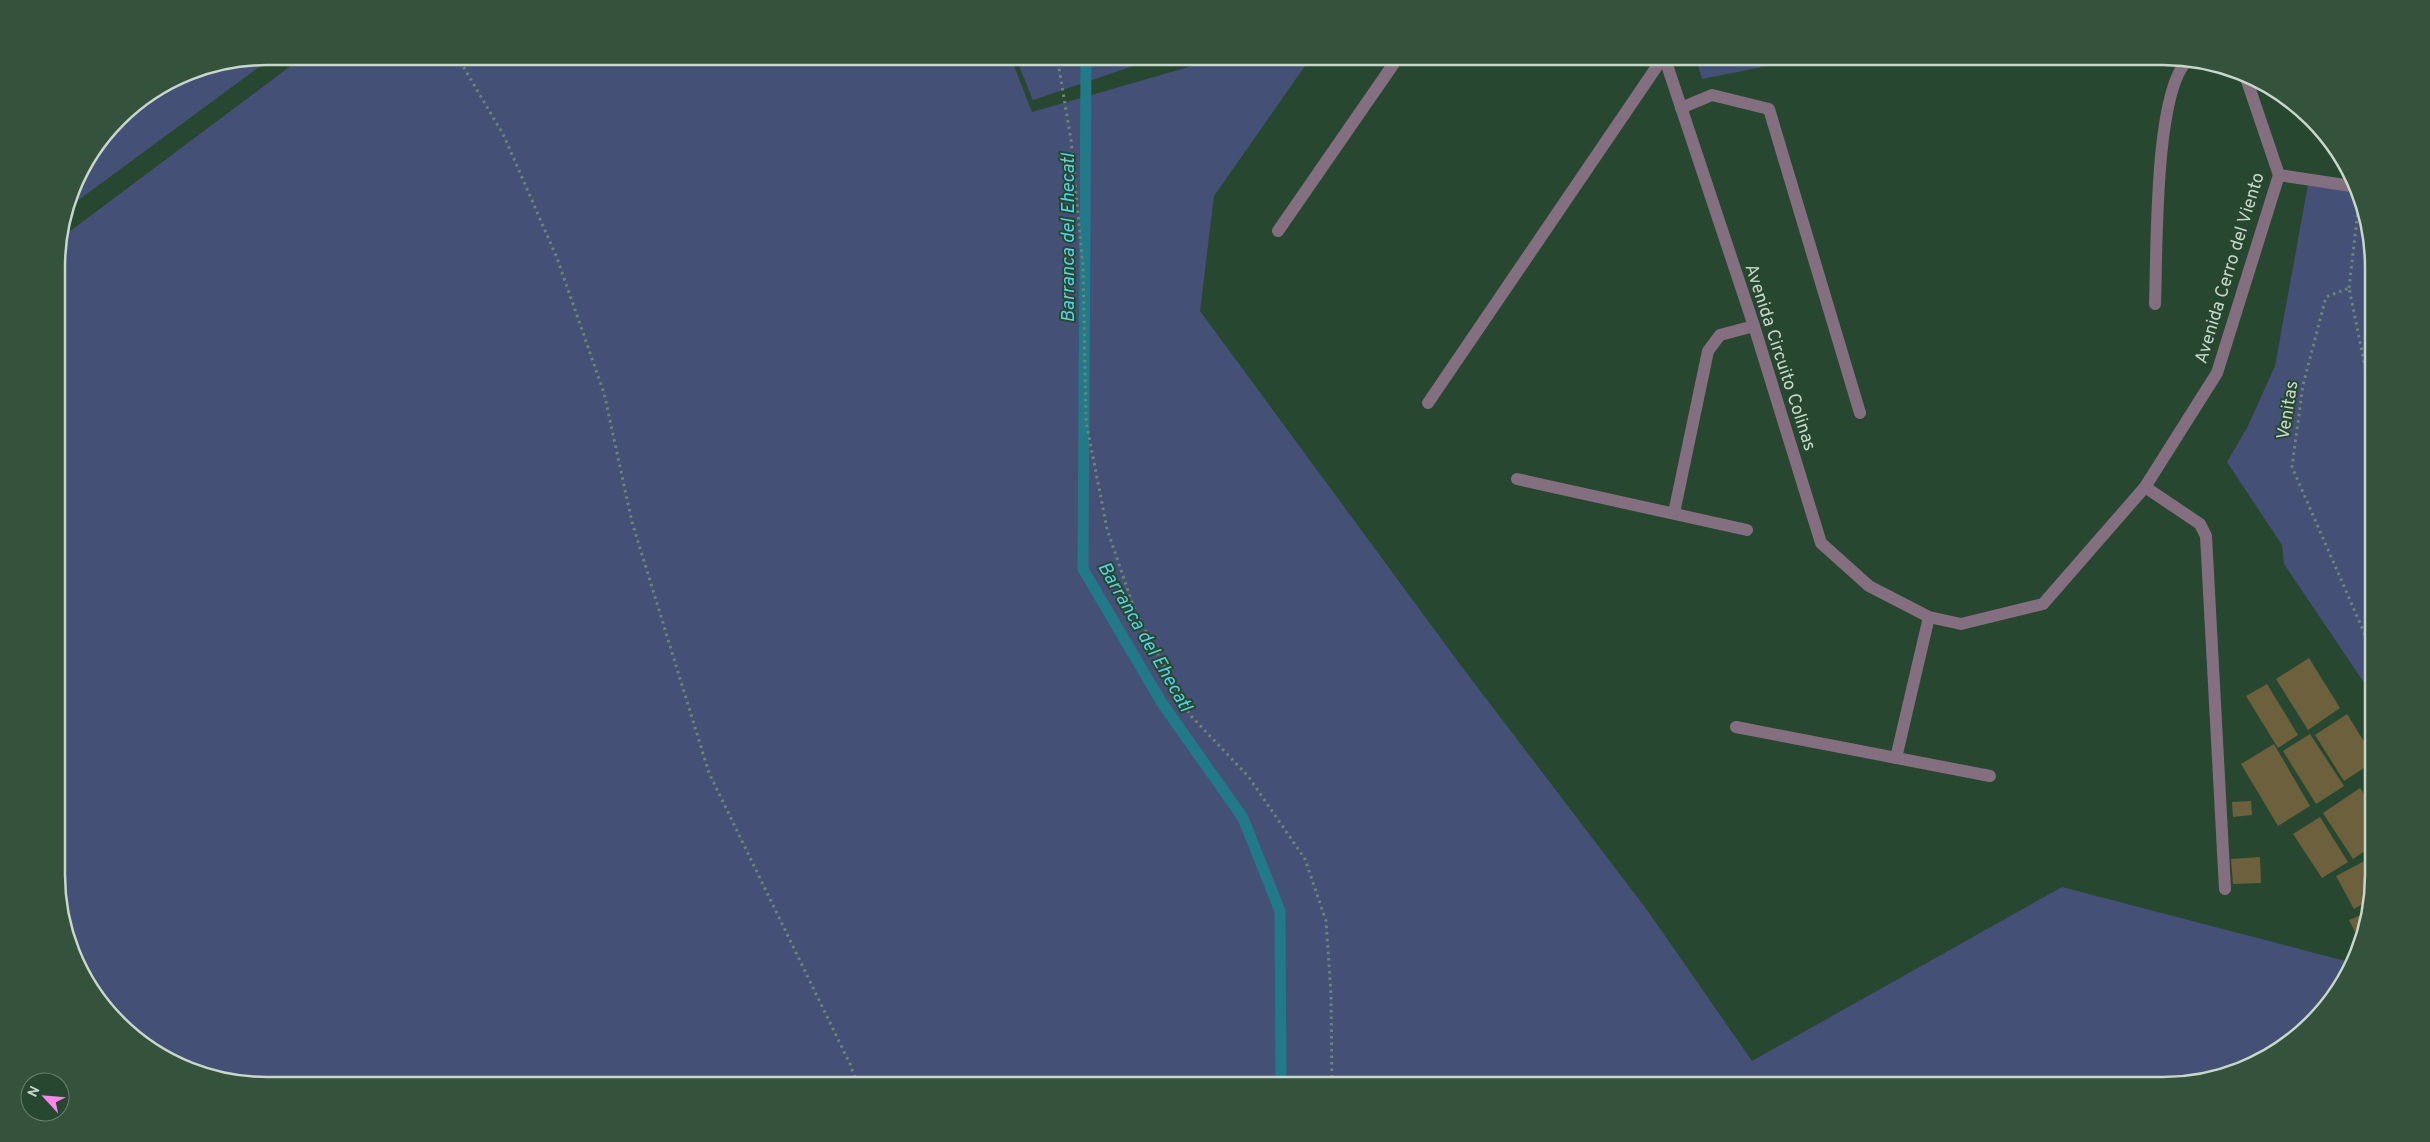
<svg xmlns="http://www.w3.org/2000/svg" width="2430" height="1142" viewBox="0 0 2430 1142" font-family="Overpass,sans-serif">
<style>
.built{fill:#2b5135}
.green{fill:#455077}
.lines{fill:none;stroke-linecap:round;stroke-linejoin:round}
.stream{stroke:#227988;stroke-width:11}
.building{fill:#6c603d}
.path{stroke:#6c8572;stroke-width:3;stroke-dasharray:2.5 4;stroke-linecap:butt}
.minor{stroke:#846f81;stroke-width:12}
.labels{text-anchor:middle;stroke-width:4;stroke-linejoin:round;paint-order:stroke}
.street-label{font-size:18px;fill:#c7d8ca;stroke:#284730}
.water-label{font-size:19px;font-style:italic;fill:#57d1e7;stroke:#284730}
.rim{fill:none;stroke:#c7d8ca;stroke-width:2.5}
</style>
<rect width="100%" height="100%" fill="#284730"/>
<polygon class="built" points="1805,56 1937,56 1804,64"/>
<g class="green">
<polygon points="267,56 274,56 69,207 78,174 128,109 187,72"/>
<polygon points="304,56 1010,56 1032,112 1227,56 1312,56 1214,196 1200,311 1459,663 1647,910 1752,1061 2062,887 2353,963 2322,1014 2280,1050 2230,1075 2176,1085 267,1086 186,1070 139,1042 100,1003 72,955 58,902 57,253 61,238"/>
<polygon points="1015,56 1163,56 1033,100"/>
<polygon points="1695,56 1783,56 1782,63 1702,79"/>
<polygon points="2308,185 2359,193 2372,240 2373,696 2284,564 2282,545 2227,462 2247,428 2275,366"/>
</g>
<g class="lines">
<polyline class="stream" points="1086,56 1083,569 1162,703 1243,818 1280,911 1281,1086"/>
</g>
<g class="building">
<polygon points="2309,658 2340,708 2308,730 2276,679"/>
<polygon points="2267,684 2298,735 2278,748 2246,696"/>
<polygon points="2347,714 2373,756 2373,762 2344,781 2315,735"/>
<polygon points="2310,734 2344,786 2316,804 2283,751"/>
<polygon points="2274,744 2310,806 2278,826 2241,764"/>
<polygon points="2360,788 2374,809 2374,845 2353,859 2323,813"/>
<polygon points="2251,801 2252,815 2233,817 2232,802"/>
<polygon points="2320,817 2348,862 2322,878 2293,834"/>
<polygon points="2374,856 2374,875 2368,901 2354,909 2336,876"/>
<polygon points="2260,857 2261,883 2233,884 2231,859"/>
<polygon points="2366,913 2361,937 2358,938 2349,920"/>
</g>
<g class="lines">
<g class="path">
<polyline points="457,56 504,136 557,258 604,393 632,522 709,773 850,1064 858,1086"/>
<polyline points="1057,56 1071,140 1083,267 1086,421 1107,529 1135,611 1190,715 1248,776 1305,859 1326,921 1331,994 1332,1086"/>
<polyline points="2349,288 2358,210 2372,242"/>
<polyline points="2372,401 2349,288 2326,297 2303,385 2292,467 2373,653"/>
<polyline points="2373,529 2373,532"/>
</g>
<g class="minor">
<polyline points="1664,56 1754,326 1821,543 1869,586 1929,617 1961,624 2043,604 2145,487 2217,373 2279,175 2244,72"/>
<polyline points="1681,108 1712,95 1769,109 1860,413"/>
<polyline points="2279,175 2358,187"/>
<polyline points="1278,231 1399,56"/>
<path d="M2155,304C2157,255 2154,93 2187,61"/>
<polyline points="1428,403 1664,56"/>
<polyline points="1517,479 1747,530"/>
<polyline points="2145,487 2200,524 2206,536 2225,889"/>
<polyline points="1674,513 1708,351 1720,335 1754,326"/>
<polyline points="1736,727 1990,776"/>
<polyline points="1896,758 1929,617"/>
</g>
</g>
<g class="labels">
<g class="street-label">
<text transform="translate(2229 268) rotate(-73)" y="6">Avenida Cerro del Viento</text>
<text transform="translate(1781 357) rotate(72)" y="6">Avenida Circuito Colinas</text>
<text transform="translate(2287 410) rotate(-81)" y="6">Venitas</text>
</g>
<g class="water-label">
<text transform="translate(1067 238) rotate(-90)" y="7">Barranca del Ehecatl</text>
<text transform="translate(1146 636) rotate(60)" y="7">Barranca del Ehecatl</text>
</g>
</g>
<path d="M0 0H2430V1142H0ZM267 65H2163A202 202 0 0 1 2365 267V875A202 202 0 0 1 2163 1077H267A202 202 0 0 1 65 875V267A202 202 0 0 1 267 65Z" fill="#35533c" fill-rule="evenodd"/>
<path class="rim" d="M267 65H2163A202 202 0 0 1 2365 267V875A202 202 0 0 1 2163 1077H267A202 202 0 0 1 65 875V267A202 202 0 0 1 267 65Z"/>
<g transform="translate(45 1097) rotate(296)"><circle r="24" fill="#284730" stroke="#68816e"/>
<path d="M0-4L9 19L0 12L-9 19Z" fill="#f788eb"/>
<text y="-8" font-size="14" font-weight="bold" text-anchor="middle" fill="#c7d8ca">N</text>
</g>
</svg>
